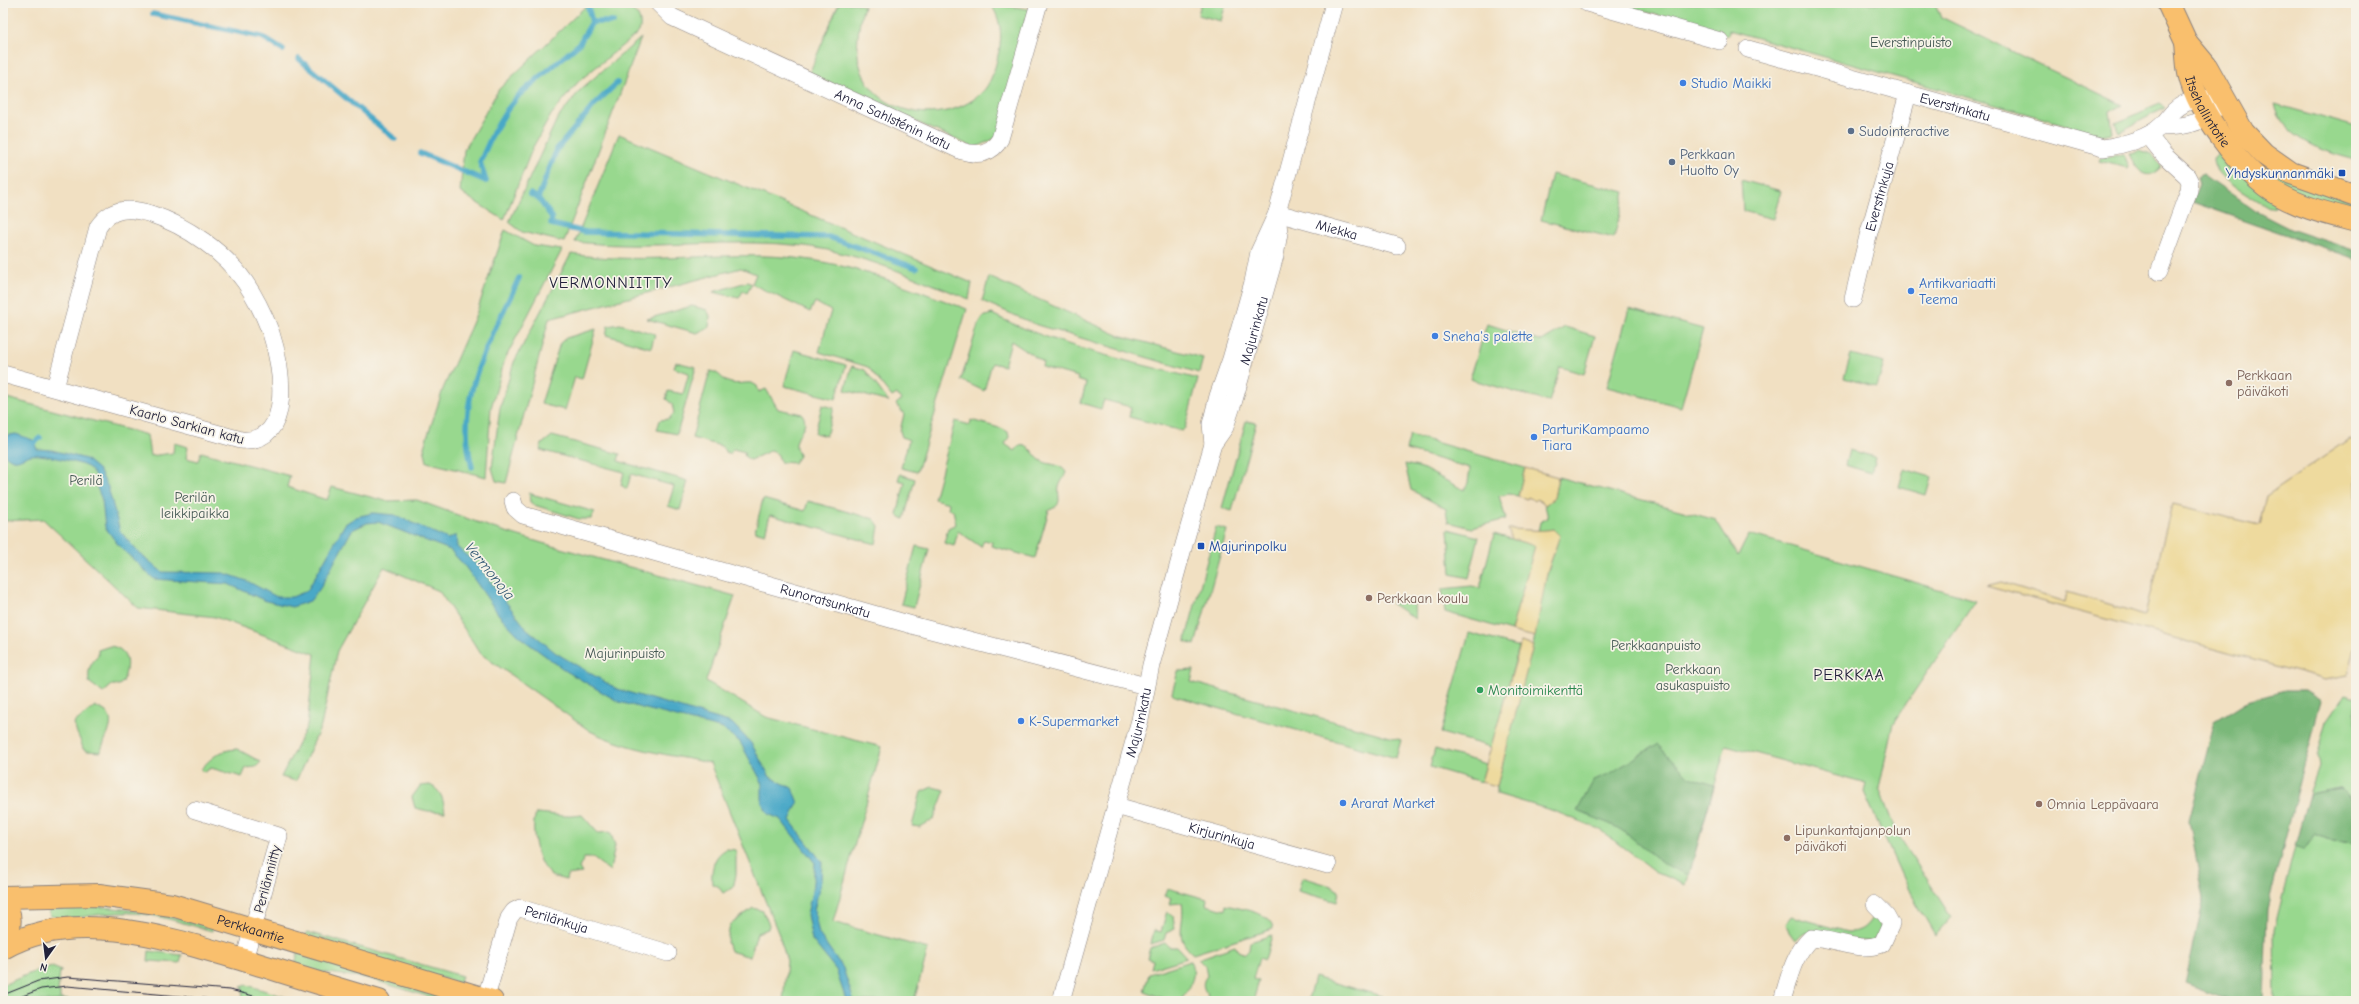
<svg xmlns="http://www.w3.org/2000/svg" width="2359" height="1004" viewBox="0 0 2359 1004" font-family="'Comic Neue',sans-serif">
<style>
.green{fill:#98d88e;stroke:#5d7d64}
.forest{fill:#7ab879;stroke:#4e6d5a}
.sand{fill:#eeda9e;stroke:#887e6c}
.water{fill:#48a8c7;stroke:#356581}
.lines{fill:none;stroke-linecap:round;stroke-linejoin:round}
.stream{stroke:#48a8c7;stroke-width:5.5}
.minor-casing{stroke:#8a817e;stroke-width:18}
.major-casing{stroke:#8a817e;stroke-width:24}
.minor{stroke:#fff;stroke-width:17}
.major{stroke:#f9bf6d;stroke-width:22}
.tram{stroke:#22223b;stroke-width:1}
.shop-dot{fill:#3f7fe0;stroke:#f7f3e8;stroke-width:1.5}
.service-dot{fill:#5c6f8a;stroke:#f7f3e8;stroke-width:1.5}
.transit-dot{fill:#1a4fb4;stroke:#f7f3e8;stroke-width:1.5}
.education-dot{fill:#8d6e63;stroke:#f7f3e8;stroke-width:1.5}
.leisure-dot{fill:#2e9e5b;stroke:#f7f3e8;stroke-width:1.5}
.labels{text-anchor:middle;stroke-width:3.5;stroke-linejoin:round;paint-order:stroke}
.park-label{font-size:14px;fill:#455954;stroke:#f7f3e8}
.shop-label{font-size:14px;fill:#366cbe;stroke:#f7f3e8;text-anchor:start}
.street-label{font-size:14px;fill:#22223b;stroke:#f7f3e8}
.service-label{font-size:14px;fill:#4e5e75;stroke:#f7f3e8;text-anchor:start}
.transit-label{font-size:14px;fill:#164399;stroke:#f7f3e8;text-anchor:end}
.education-label{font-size:14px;fill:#785e54;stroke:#f7f3e8;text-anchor:start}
.leisure-label{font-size:14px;fill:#27864d;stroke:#f7f3e8;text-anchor:start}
.water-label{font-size:15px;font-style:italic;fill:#315873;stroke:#f7f3e8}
.quarter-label{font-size:16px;letter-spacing:1px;fill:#22223b;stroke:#f7f3e8}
</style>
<rect width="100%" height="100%" fill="#f7f3e8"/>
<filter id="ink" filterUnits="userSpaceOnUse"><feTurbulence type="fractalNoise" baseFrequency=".025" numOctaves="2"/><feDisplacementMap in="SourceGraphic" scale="8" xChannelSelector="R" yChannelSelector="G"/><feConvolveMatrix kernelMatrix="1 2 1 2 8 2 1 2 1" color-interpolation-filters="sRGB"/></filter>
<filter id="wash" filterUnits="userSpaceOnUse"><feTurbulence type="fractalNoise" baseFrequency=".012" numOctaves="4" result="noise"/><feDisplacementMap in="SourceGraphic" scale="16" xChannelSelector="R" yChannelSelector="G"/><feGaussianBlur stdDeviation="0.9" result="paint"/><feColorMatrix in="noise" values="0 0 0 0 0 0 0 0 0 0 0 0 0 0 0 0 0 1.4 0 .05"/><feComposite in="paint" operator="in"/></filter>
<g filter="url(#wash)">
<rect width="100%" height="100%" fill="#f1e0c2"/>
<g class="green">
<path d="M589,3C607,3 648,3 639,32L579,81L551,115L533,147L504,220L460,192L464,150L499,89Z"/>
<path d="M839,3H856L864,6C857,30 853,58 866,80C889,120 955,124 985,89C992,80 996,65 998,55C1003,36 1001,19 990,3L1035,10L1000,136L975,148L809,74Z"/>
<polygon points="1201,3 1226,3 1221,21 1198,15"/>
<polygon points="1614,3 1934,3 1941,17 2123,105 2110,112 2113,133 2102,135 1729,30 1728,35"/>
<polygon points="641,38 564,242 522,232 509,222 557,119 581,89"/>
<polygon points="2160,104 2165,108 2119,132 2115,123"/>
<path d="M2275,104L2356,127V160C2327,153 2281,138 2275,104Z"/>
<path d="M619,134L972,283L969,299C916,278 862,254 805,246C729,237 652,251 575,242Z"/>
<path d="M2140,150L2151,154L2162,165L2161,168C2145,184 2136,168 2129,154Z"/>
<path d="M2220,152L2275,204V207L2269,208C2254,199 2212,177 2213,158Z"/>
<polygon points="2124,155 2129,166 2128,168 2099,161 2101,157"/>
<polygon points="2259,162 2356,203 2356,216 2298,197 2257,166"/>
<polygon points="1552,174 1625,192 1614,238 1541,220"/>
<polygon points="1741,180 1781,191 1773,219 1743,211"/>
<polygon points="505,230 534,246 562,250 505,359 491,408 486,477 427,462 424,447 443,389 475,317"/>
<path d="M571,254C648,266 727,249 804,259C860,266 914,290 967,309L917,472L901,468L909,440L902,437L900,431L904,414L896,404L901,400L897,394L892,397L868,367L819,352L831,311L815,302L810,312L752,284L747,293L743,291L739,298L713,292L747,282L752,284L756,274L741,268L549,319L506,483L496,481L492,468L500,408L514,362Z"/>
<polygon points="989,277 1118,335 1203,358 1199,373 1037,325 982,301"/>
<polygon points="692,306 707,310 710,316 709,327 697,333 647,319"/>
<polygon points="1629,309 1703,329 1681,407 1607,387"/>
<path d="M992,314C1056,346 1129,361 1198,379L1185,428L1182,431L1129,417L1131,407L1104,400L1101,409L1081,403L1086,383L1077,380L1078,377L1042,367L1043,362L1011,341L1004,366L992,363L984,391L961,380L978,325L983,317Z"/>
<polygon points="620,324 655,334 651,348 606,335 608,326"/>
<polygon points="1487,324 1542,341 1565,327 1595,336 1584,374 1560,367 1549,402 1470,379"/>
<polygon points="596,329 582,379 575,377 565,410 541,404 560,343 566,338"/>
<polygon points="794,350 846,365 836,399 784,386"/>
<polygon points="1851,354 1884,363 1877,387 1844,378"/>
<polygon points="676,362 696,367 677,434 657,430 660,420 669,419 674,413 672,404 666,399 668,391 683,394 689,373 674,368"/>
<polygon points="852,366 865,370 889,402 845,390"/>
<path d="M710,371C720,373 720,377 726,381C734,386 744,382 752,383L757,386L759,392L766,389L778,409L802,414C811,426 795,434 796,447C796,450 799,452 799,456L794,463L780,462L778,455L772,450L750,460L744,456L745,452L733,449L730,454L727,453L721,446L692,438Z"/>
<path d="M3,397L147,435L150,456L173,453L174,443L188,447L186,458L198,461L201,452L290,476L287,487L327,500L332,487L386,501L417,500L493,528L542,543L735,596L706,681L766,717L882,747L833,922L928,949L914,1001H783L787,961L779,935L710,763C670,755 628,750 590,731L481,654L439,591L384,567L337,651L321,726L296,781L281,777L307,726L315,654L215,617L138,608L43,519L3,521Z"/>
<polygon points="822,405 834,408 826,436 815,433"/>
<path d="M971,420L1003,429L1008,432L1009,437L1005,444L1015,451L1019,446C1030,443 1033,455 1040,460C1048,466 1059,462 1066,472C1065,477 1060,482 1059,487C1057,498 1064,505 1049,510L1035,558L991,546L992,542L984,540L981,547L958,531L954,546L944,543L948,528L956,524L953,510L948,509L949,503L934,499L955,421L970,425Z"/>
<polygon points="1246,421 1256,423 1232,511 1222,508"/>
<polygon points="1410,435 1525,468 1518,496 1509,494 1499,496 1506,519 1472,528 1448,522 1446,509 1411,490 1405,464 1422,468 1464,490 1468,483 1470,468 1406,450"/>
<polygon points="552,436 620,454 618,461 688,481 680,510 668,506 674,486 631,474 627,489 621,485 624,472 540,450 542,444"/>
<polygon points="1849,450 1875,457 1871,473 1845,465"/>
<polygon points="1904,469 1931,477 1926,495 1899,487"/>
<polygon points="900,474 915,479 904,519 897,515 905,482 898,480"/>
<path d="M1558,477L1716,520L1738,556L1749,534L1976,600L1893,723L1879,788L1895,830L1951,917L1935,935L1905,883L1864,792L1866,784L1726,745L1686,885L1655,872L1599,829L1554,811L1497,794V786L1534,641C1537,605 1548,570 1560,535L1554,529L1538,532L1540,522L1548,518L1545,505L1554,498Z"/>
<polygon points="529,493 535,495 595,512 591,519 579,519 534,505 530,502"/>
<polygon points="763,499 805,511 808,501 874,519 879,526 876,544 770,515 765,534 755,531"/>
<polygon points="1216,527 1227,530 1195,645 1185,642"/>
<polygon points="1448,529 1479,537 1469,578 1451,574"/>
<polygon points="1494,534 1535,546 1511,631 1445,612 1442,589 1472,586 1480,588"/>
<polygon points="916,546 929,549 914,607 901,604"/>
<polygon points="1414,602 1415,619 1391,603"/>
<polygon points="1469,633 1519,647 1491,747 1441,733"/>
<path d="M110,646C131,649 128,667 123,682L119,685H112L103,693L89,682C88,670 89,665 98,656V650Z"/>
<polygon points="1194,670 1191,682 1401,740 1396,758 1175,696 1172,693 1178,671"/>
<polygon points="2345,695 2356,698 2356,804 2341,788 2309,794 2319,766 2317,757 2327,721"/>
<path d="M95,706C99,709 104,710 106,712C118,724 102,741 101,752L87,751L83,749C81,739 75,732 74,723Z"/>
<path d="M237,749L261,762L256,767L246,768L242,777L211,768L205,772L202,771L201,769C213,756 220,750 237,749Z"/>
<polygon points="1435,749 1486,764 1481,782 1430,767"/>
<path d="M430,785C442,791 443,799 445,812L428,811L415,808L412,797L420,786Z"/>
<polygon points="932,787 945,790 934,819 920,827 912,826 921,792"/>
<path d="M536,813C555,814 564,818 582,815L598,833L610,832L615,845L610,871L593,858H584L579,868L582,873L567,875L566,880L551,876C549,871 542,866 540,861C535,846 531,827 536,813Z"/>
<polygon points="2315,834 2332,841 2356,843 2356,1001 2275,1001 2274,930 2295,846 2304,849"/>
<path d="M727,849L736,850V875L733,888L723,893L718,886L712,884C711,871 713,855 727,849Z"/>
<polygon points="1302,877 1331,886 1339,891 1337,902 1298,891"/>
<path d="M1167,888L1207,899L1206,905L1225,910L1226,905C1240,909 1272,912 1273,929L1193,954C1172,936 1186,925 1182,903L1169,904L1171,898L1164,896Z"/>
<path d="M91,906C133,909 173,916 213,927L212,931C182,923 148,911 117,913C92,914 76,921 50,916L49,910Z"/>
<polygon points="753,908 763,911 769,925 768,929 757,933 750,957 730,951 727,942 730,925"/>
<polygon points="1167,911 1173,916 1175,929 1166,933 1164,940 1151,944 1154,930 1161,932"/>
<path d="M1874,915L1881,926L1880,933L1871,942L1805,933L1795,940L1789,932L1786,923L1791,916L1847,932C1862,932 1866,927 1874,915Z"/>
<polygon points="307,932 462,976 459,983 305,938"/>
<path d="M1272,935L1265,960L1259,958L1253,979L1259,981L1253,1001H1210C1206,991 1199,985 1207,976L1205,966L1198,959L1235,946L1238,951L1245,954L1249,950L1250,942Z"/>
<polygon points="1165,943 1169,947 1177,947 1187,958 1151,969 1153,960 1147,958 1150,948"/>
<polygon points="149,951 182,955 180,963 148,961"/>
<polygon points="298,952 449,999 448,1001 443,1001 367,978 320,972 295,965"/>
<path d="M1190,961C1199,977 1188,987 1181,1000L1194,999L1195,1001H1170L1144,991L1149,974Z"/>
<polygon points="52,967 62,971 60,971 58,992 60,992 60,999 79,1001 3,1001 3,985 31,973"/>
<polygon points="1314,977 1399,1001 1308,1001"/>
<polygon points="247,985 298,1001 242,1001 243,988 241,987"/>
</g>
<g class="forest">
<polygon points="2203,174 2257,212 2290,229 2356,251 2356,259 2192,202 2199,185 2197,177"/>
<polygon points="2284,691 2305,691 2321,701 2267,909 2264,1001 2233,1001 2185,983 2204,899 2189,820 2215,721 2247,701"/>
<path d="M1657,744L1689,777L1714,785L1689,875C1658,864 1651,853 1627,834C1612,823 1594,818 1577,811L1594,780L1611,773Z"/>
<polygon points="2341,788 2356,804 2356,843 2332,841 2315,834 2304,849 2295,846 2309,794"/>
</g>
<g class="sand">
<polygon points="2350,439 2356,441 2356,643 2348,676 2326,680 1986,586 2001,582 2065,602 2067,592 2145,615 2172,504 2259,525 2266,496"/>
<polygon points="1525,468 1558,477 1554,498 1545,505 1537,499 1535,501 1528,497 1527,499 1518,496"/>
<path d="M1508,529C1525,529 1538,532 1554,529L1560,535L1547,573L1535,637L1511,631L1535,546L1512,539Z"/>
<polygon points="1521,642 1533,646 1497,786 1481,782"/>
</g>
<path class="water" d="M16,434L33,440L37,449L52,450L86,459L99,470L108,487L120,531L136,550L162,572L224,573L247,581L277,597H292L307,591L345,524L356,517L373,513L395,515L448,539L456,535L457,547L479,567L526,628L556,653L617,689L732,723L751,743L770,777L792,788L798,803L790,820L822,862L821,881L814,910L819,934L843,968L854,1001H844L846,1000L836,970L812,940L807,915L812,891L815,863L780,819L768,814L762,803V782L740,742L723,729L619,702L566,671L521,638L499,615L464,565L450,550L378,522L367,523L352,530L319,590L310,601L292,607L266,601L228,584L154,579L119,546L105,527L102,500L96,485L97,478C95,475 92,471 89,468C83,463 40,453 31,455C19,458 16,466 3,453V436Z"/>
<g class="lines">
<g class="stream">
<polyline points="153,14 262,37 283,50"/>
<polyline points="592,22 613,22"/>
<polyline points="299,59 395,139"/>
<polyline points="420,153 486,181"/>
<polyline points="486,181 480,162 493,133 507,110 519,95 579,44 592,22 588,7"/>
<polyline points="530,194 538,198 552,217 551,224 585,232 829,237 916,268"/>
<polyline points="538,198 557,149 595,104 617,83"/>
<polyline points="34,443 40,438"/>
<path d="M472,467C453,397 491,340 519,278"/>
</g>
</g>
</g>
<g filter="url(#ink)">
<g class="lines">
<g class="minor-casing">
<g id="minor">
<path id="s1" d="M658,3L672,17L962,151C978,156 992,154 1000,139L1039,3"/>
<polyline points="1587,3 1720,41"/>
<path id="s2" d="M1748,49L2103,148C2122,145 2145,140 2160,127C2166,122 2169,116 2174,111C2189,97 2205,98 2223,99"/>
<path d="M2160,127C2181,127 2202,125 2216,108"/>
<polyline points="2148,135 2164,155 2187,176 2190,182 2189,190 2159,272"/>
<path id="s3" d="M1277,213L1397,246"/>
<path id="s4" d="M1853,299L1868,236L1908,94"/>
<path d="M3,374L241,440C295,444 282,366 271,333C264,315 256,298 245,282C223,251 187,226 151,214C130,207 111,207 98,227L55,388"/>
<polyline points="1213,444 1211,424 1218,396 1231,359 1253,282 1259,252 1277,213 1334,3"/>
<path id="s5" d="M513,501L515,508L523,515L919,627L1146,686"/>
<path id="s6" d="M1116,806L1328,865"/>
<polyline points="195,810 279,836 244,960"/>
<path id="s7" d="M485,1001L509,918L514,911L520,908L668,953"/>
<path id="s8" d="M1061,1001L1140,720L1151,665L1185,541L1213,444L1225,427L1234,400L1275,256L1279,233L1277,213"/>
<path d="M1782,1001C1789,978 1793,955 1811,938C1836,939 1858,953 1882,944L1891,924L1886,915L1875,904"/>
</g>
</g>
<g class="major-casing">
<g id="major">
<polyline points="2168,3 2186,42 2206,66 2243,132 2264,154 2291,173 2356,196"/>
<path id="s9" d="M2186,42C2187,52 2187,63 2189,73C2198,113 2243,173 2278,194C2302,208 2330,214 2356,221"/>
<path id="s10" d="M3,897L99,895L172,905L492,1001"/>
<path d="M3,902C14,915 10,931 3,946"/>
<path d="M3,948C77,905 178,941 254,963C296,976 337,989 379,1001"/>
</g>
</g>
<use href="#minor" class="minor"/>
<use href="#major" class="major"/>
<g class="tram">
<polyline points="3,995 38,981 68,977 230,990 273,1001"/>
<polyline points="9,1001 41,989 67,986 235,1001"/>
</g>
</g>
</g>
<g class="shop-dot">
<circle cx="1683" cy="83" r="4"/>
<circle cx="1911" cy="291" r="4"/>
<circle cx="1435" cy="336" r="4"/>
<circle cx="1534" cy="437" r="4"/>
<circle cx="1021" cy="721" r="4"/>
<circle cx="1343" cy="803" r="4"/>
</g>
<g class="service-dot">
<circle cx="1851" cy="131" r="4"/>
<circle cx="1672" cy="162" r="4"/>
</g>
<g class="transit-dot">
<rect x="2338" y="169" width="8" height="8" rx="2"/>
<rect x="1197" y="542" width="8" height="8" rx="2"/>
</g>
<g class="education-dot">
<circle cx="2229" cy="383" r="4"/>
<circle cx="1369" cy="598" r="4"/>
<circle cx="2039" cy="804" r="4"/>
<circle cx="1787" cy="838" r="4"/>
</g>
<circle class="leisure-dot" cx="1480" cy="690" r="4"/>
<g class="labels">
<g class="park-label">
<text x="1911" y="47">Everstinpuisto</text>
<text x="86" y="485">Perilä</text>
<text x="195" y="502">Perilän<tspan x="195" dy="16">leikkipaikka</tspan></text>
<text x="1656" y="650">Perkkaanpuisto</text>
<text x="625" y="658">Majurinpuisto</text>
<text x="1693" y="674">Perkkaan<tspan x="1693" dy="16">asukaspuisto</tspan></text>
</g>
<g class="shop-label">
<text x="1691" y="88">Studio Maikki</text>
<text x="1919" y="288">Antikvariaatti<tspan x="1919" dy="16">Teema</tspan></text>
<text x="1443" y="341">Sneha's palette</text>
<text x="1542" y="434">ParturiKampaamo<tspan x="1542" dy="16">Tiara</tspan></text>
<text x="1029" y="726">K-Supermarket</text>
<text x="1351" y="808">Ararat Market</text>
</g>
<g class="street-label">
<text dy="5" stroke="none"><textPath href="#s2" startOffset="215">Everstinkatu</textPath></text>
<text dy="5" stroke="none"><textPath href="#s9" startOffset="74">Itsehallintotie</textPath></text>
<text dy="5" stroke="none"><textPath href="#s1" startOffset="263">Anna Sahlsténin katu</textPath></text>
<text dy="5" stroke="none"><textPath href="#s4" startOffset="106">Everstinkuja</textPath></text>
<text dy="5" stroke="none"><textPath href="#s3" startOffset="62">Miekka</textPath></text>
<text dy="5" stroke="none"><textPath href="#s8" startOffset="699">Majurinkatu</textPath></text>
<text transform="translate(187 424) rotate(15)" y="5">Kaarlo Sarkian katu</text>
<text dy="5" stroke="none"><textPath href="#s5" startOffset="332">Runoratsunkatu</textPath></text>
<text dy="5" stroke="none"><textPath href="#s8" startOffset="289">Majurinkatu</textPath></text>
<text dy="5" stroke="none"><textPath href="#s6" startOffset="110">Kirjurinkuja</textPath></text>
<text transform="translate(267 879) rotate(-75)" y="5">Perilänniitty</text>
<text dy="5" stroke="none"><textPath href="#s7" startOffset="140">Perilänkuja</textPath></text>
<text dy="5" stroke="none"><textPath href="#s10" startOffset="252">Perkkaantie</textPath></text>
</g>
<g class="service-label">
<text x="1859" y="136">Sudointeractive</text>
<text x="1680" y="159">Perkkaan<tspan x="1680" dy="16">Huolto Oy</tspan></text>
</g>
<g class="transit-label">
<text x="2334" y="178">Yhdyskunnanmäki</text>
<text x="1209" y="551" text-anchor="start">Majurinpolku</text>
</g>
<g class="education-label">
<text x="2237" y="380">Perkkaan<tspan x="2237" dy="16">päiväkoti</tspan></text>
<text x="1377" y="603">Perkkaan koulu</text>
<text x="2047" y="809">Omnia Leppävaara</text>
<text x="1795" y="835">Lipunkantajanpolun<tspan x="1795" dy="16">päiväkoti</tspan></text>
</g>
<g class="leisure-label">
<text x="1488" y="695">Monitoimikenttä</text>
</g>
<g class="water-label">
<text transform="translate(490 571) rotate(51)" y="5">Vermonoja</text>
</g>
<g class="quarter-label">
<text x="611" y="288">VERMONNIITTY</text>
<text x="1849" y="680">PERKKAA</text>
</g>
</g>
<rect width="2359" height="1004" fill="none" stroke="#f7f3e8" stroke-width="16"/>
<g transform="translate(46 958) rotate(194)" stroke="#f7f3e8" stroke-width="3" paint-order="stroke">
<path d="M0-3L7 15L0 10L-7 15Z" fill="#22223b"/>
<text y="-6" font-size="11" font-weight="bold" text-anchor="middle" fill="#22223b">N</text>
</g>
</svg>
